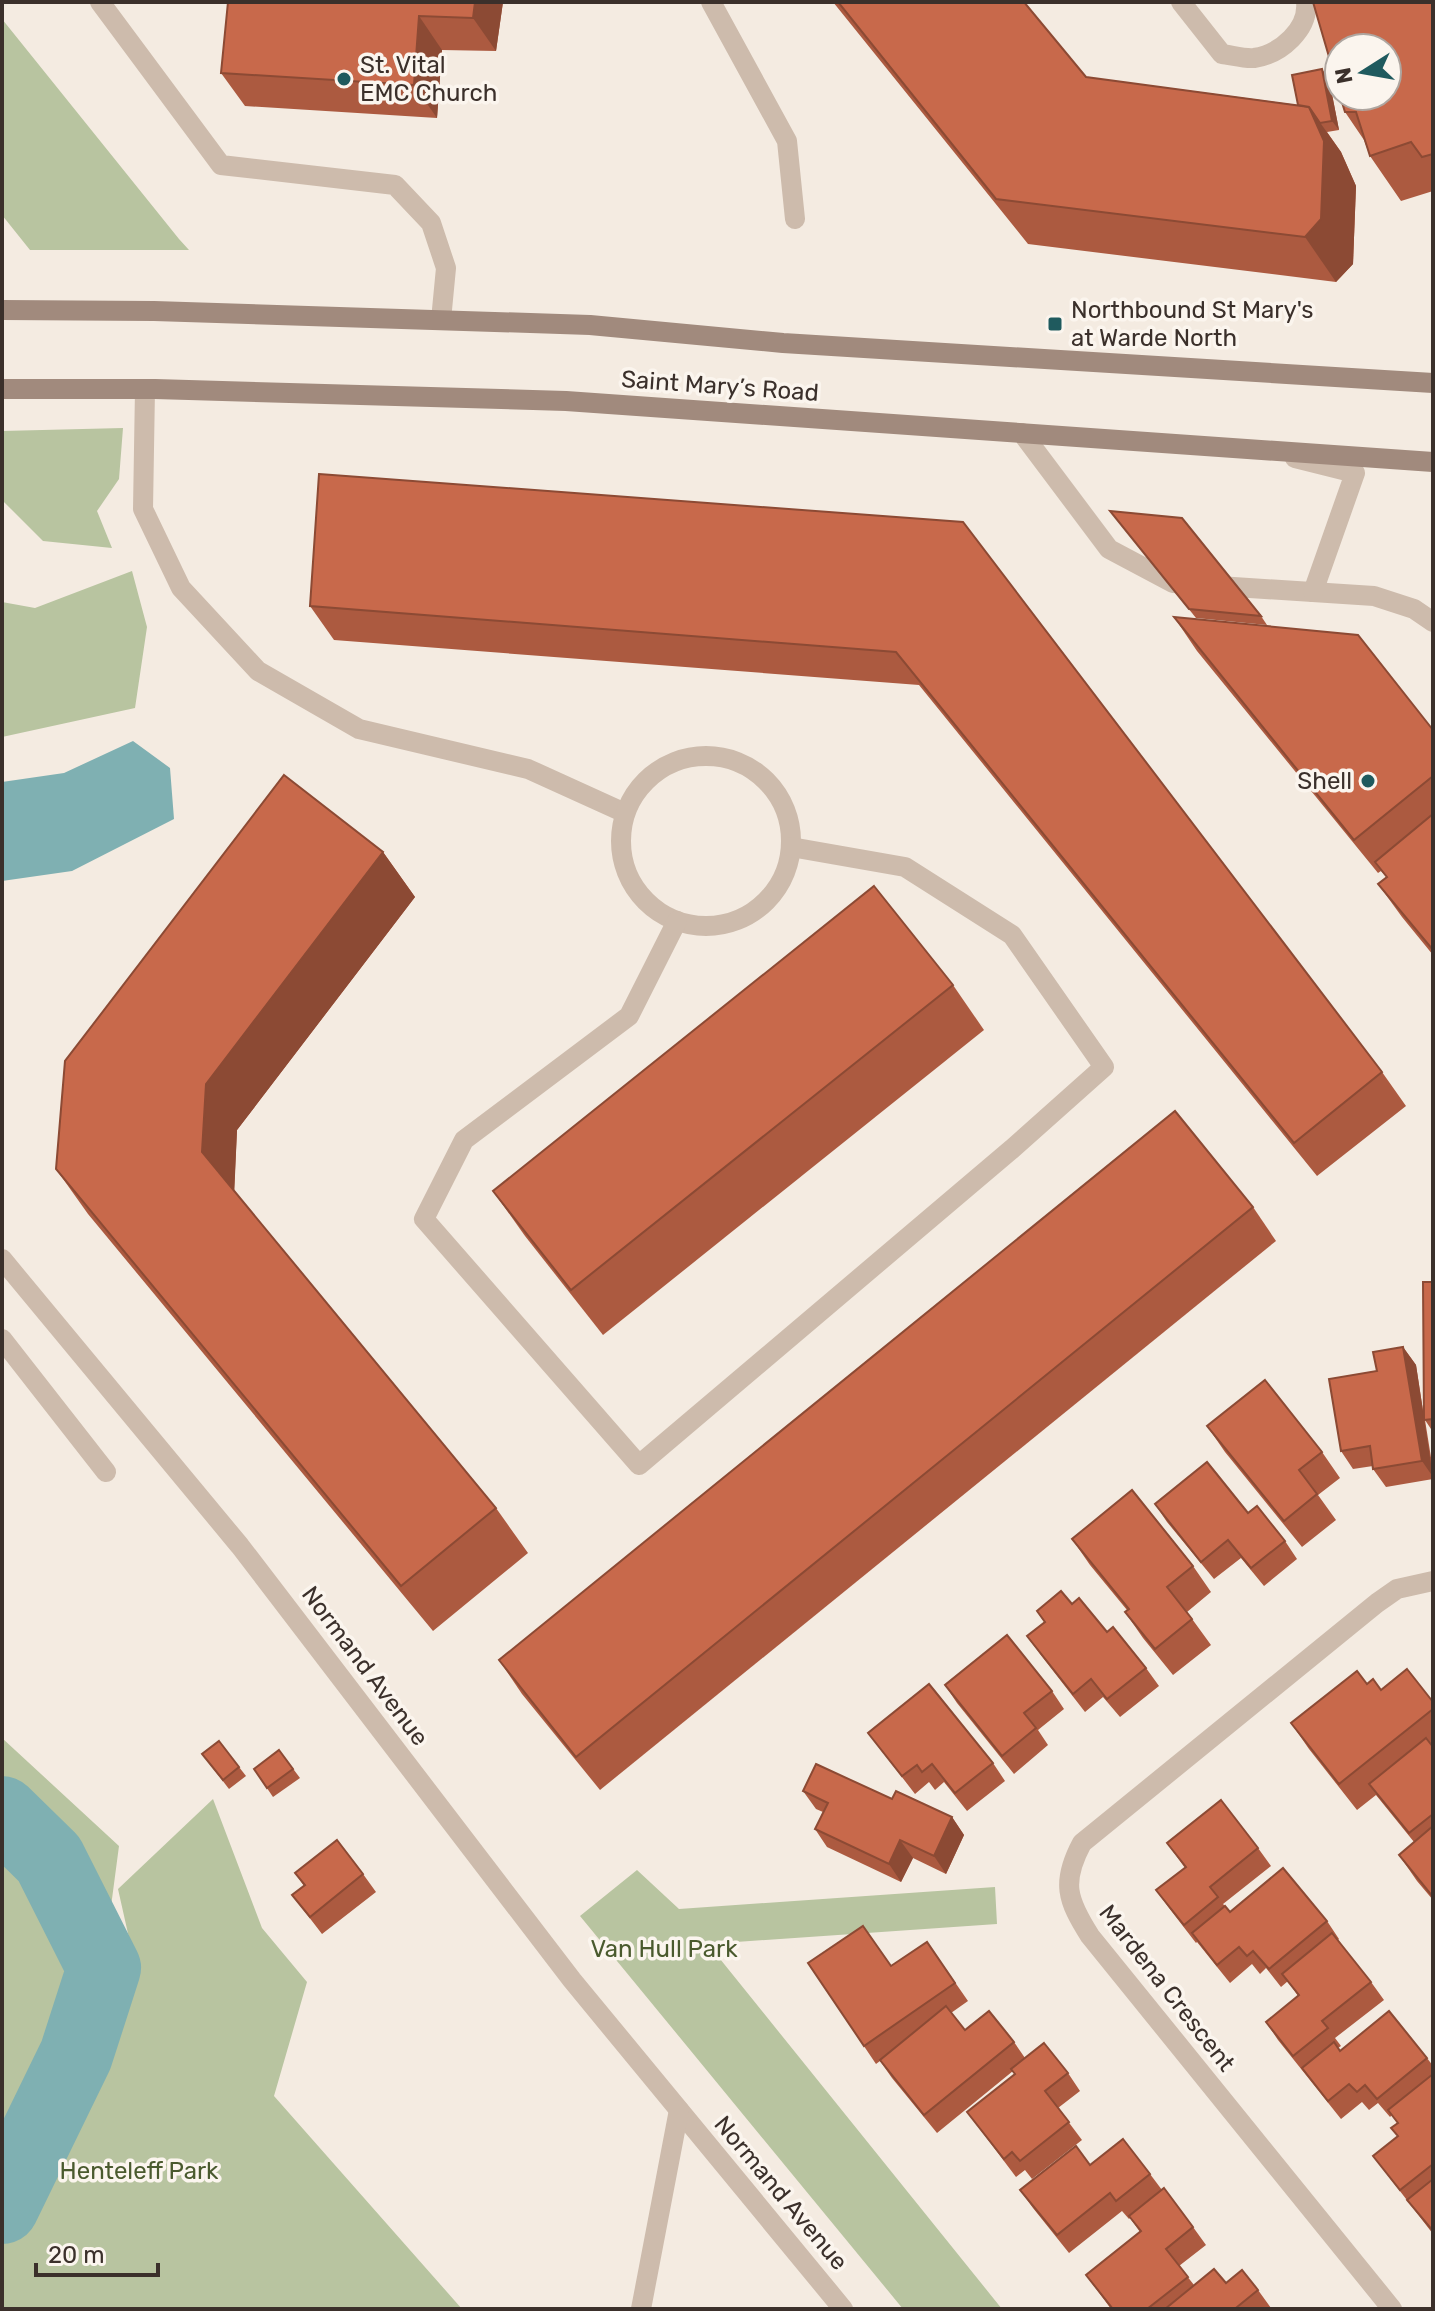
<svg xmlns="http://www.w3.org/2000/svg" width="1435" height="2311" viewBox="0 0 1435 2311" font-family="Rubik,sans-serif">
<style>
.green{fill:#b8c4a0}
.water{fill:#7fb0b2}
.lines{fill:none;stroke-linecap:round;stroke-linejoin:round}
.river{stroke:#7fb0b2;stroke-width:74}
.lane{stroke:#cdbbac;stroke-width:20}
.street{stroke:#cdbbac;stroke-width:20}
.secondary{stroke:#a18a7d;stroke-width:20}
.wall{fill:#ac5a40}
.shaded-wall{fill:#8c4a34}
.building{fill:#c8694b;stroke:#8c4a34;stroke-width:2}
.poi-dot{fill:#1f5a5e;stroke:#fbf5ee;stroke-width:3}
.labels{text-anchor:middle;stroke-width:7;stroke-linejoin:round;paint-order:stroke}
.poi-label{font-size:24px;fill:#3b302b;stroke:#fbf5ee;text-anchor:start}
.street-label{font-size:24px;fill:#3b302b;stroke:#fbf5ee}
.park-label{font-size:24px;fill:#4a5a2e;stroke:#fbf5ee}
</style>
<rect width="100%" height="100%" fill="#f4ebe1"/>
<g class="green">
<polygon points="2,19 179,239 189,250 30,250 2,215"/>
<polygon points="123,428 119,479 97,511 112,548 43,541 2,500 2,431"/>
<polygon points="132,571 147,627 135,708 2,737 2,602 35,608"/>
<polygon points="2,1738 119,1846 110,1914 129,1938 118,1889 213,1799 262,1928 307,1982 274,2096 462,2309 2,2309"/>
<polygon points="637,1870 679,1909 995,1887 997,1924 708,1944 1002,2309 903,2309 580,1916"/>
</g>
<polygon class="water" points="133,741 170,768 174,819 72,871 2,881 2,782 64,773"/>
<g class="lines">
<polyline class="river" points="2,1813 49,1859 104,1968 76,2055 2,2207"/>
<g class="lane">
<polyline points="100,2 221,165 395,185 431,223 446,268 441,320"/>
<polyline points="711,2 787,141 795,219"/>
<path d="M1181,2L1222,54C1231,55 1245,59 1254,58C1281,54 1309,29 1306,2"/>
<polyline points="145,389 143,509 181,588 258,671 359,729 528,769 625,813"/>
<polyline points="1022,433 1109,549 1173,583 1374,596 1414,609 1433,622"/>
<polyline points="1295,458 1355,473 1313,592"/>
<circle cx="706" cy="841" r="85"/>
<polyline points="677,921 629,1016 464,1140 424,1219 639,1465 1012,1149 1104,1067 1012,935 905,867 791,847"/>
<polyline points="2,1339 106,1472"/>
</g>
<g class="street">
<polyline points="2,1259 240,1546 572,1980 843,2309"/>
<polyline points="641,2309 679,2110"/>
<path d="M1392,2309L1090,1936C1067,1900 1061,1882 1082,1843L1377,1603L1397,1589L1433,1581"/>
</g>
<g class="secondary">
<polyline points="2,310 154,311 590,325 783,343 1433,383"/>
<polyline points="2,389 155,389 566,401 1433,462"/>
</g>
</g>
<g class="wall">
<polygon points="228,2 503,2 496,51 442,50 437,118 245,106 221,73"/>
<polygon points="833,2 1024,2 1086,77 1298,105 1329,79 1339,130 1327,132 1341,152 1356,186 1353,264 1336,282 1028,244"/>
<polygon points="1433,2 1433,191 1401,201 1370,156 1364,140 1345,112"/>
<polygon points="1110,511 1261,616 1267,625 1196,618"/>
<polygon points="963,522 1382,1072 1406,1106 1317,1176 919,685 334,640 310,606"/>
<polygon points="1174,617 1433,730 1433,955 1402,917 1378,884 1386,877 1381,871 1378,873 1197,651"/>
<polygon points="383,852 415,897 237,1130 234,1191 496,1508 528,1553 433,1631 88,1214 56,1169"/>
<polygon points="953,985 984,1030 603,1335 525,1236 493,1191"/>
<polygon points="1253,1207 1276,1241 600,1790 522,1694 499,1660"/>
<polygon points="1433,1282 1433,1432 1425,1420 1433,1470 1433,1479 1386,1487 1373,1469 1373,1466 1353,1469 1341,1451 1377,1371 1403,1347 1416,1365 1424,1417"/>
<polygon points="1207,1426 1322,1452 1340,1478 1318,1495 1336,1520 1302,1547 1225,1452"/>
<polygon points="1155,1504 1248,1513 1285,1541 1297,1559 1264,1586 1241,1558 1214,1579 1167,1522"/>
<polygon points="1072,1539 1193,1566 1211,1592 1187,1612 1211,1645 1173,1675 1143,1638 1125,1612 1127,1610 1090,1565"/>
<polygon points="1072,1604 1146,1668 1159,1686 1120,1717 1103,1697 1085,1712 1040,1654 1027,1636 1044,1622 1037,1611"/>
<polygon points="1367,1684 1381,1690 1433,1702 1433,1900 1417,1881 1399,1855 1414,1842 1376,1795 1357,1810 1309,1749 1291,1723"/>
<polygon points="945,1685 1052,1691 1064,1709 1038,1730 1048,1745 1014,1774 957,1703"/>
<polygon points="868,1733 993,1763 1005,1781 967,1811 944,1782 935,1790 929,1782 915,1794"/>
<polygon points="279,1750 300,1778 273,1797 254,1769"/>
<polygon points="202,1754 239,1767 246,1776 229,1789"/>
<polygon points="803,1791 892,1799 952,1817 964,1835 946,1874 913,1858 901,1882 827,1847 815,1829 823,1812 816,1809"/>
<polygon points="1167,1843 1258,1848 1271,1866 1223,1904 1225,1906 1230,1912 1327,1921 1339,1939 1338,1940 1371,1982 1384,2000 1335,2038 1341,2046 1338,2048 1340,2051 1427,2058 1433,2066 1433,2234 1373,2156 1397,2137 1397,2123 1392,2115 1390,2117 1378,2103 1369,2110 1362,2102 1341,2119 1278,2040 1266,2022 1298,1996 1288,1981 1281,1987 1266,1968 1260,1974 1252,1964 1230,1983 1197,1942 1196,1943 1169,1908 1156,1890 1185,1868"/>
<polygon points="295,1873 363,1874 376,1892 322,1934 292,1895 304,1886"/>
<polygon points="927,1942 968,2001 951,2013 965,2030 1014,2042 1025,2058 1068,2073 1080,2091 1058,2108 1082,2140 1032,2179 1025,2170 1016,2177 967,2112 1015,2074 1013,2071 937,2133 892,2078 880,2061 876,2064 808,1963 891,1966"/>
<polygon points="1090,2165 1150,2174 1162,2190 1193,2227 1206,2245 1179,2266 1194,2285 1226,2283 1258,2290 1271,2308 1270,2309 1111,2309 1086,2275 1140,2232 1130,2218 1129,2219 1122,2211 1069,2253 1033,2208 1020,2190"/>
</g>
<g class="shaded-wall">
<polygon points="475,2 503,2 496,51 473,18"/>
<polygon points="419,16 442,50 437,118 414,85"/>
<polygon points="1322,69 1329,79 1339,130 1332,121"/>
<polygon points="1309,107 1341,152 1356,186 1353,264 1336,282 1305,237"/>
<polygon points="383,852 415,897 237,1130 234,1198 202,1152 206,1084"/>
<polygon points="1403,1347 1416,1365 1433,1477 1422,1461"/>
<polygon points="952,1817 964,1835 946,1874 934,1856"/>
<polygon points="900,1840 913,1858 901,1882 889,1864"/>
</g>
<g class="building">
<polygon points="228,2 475,2 473,18 419,16 414,85 221,73"/>
<polygon points="838,2 1024,2 1086,77 1309,107 1324,141 1321,219 1305,237 996,199"/>
<polygon points="1313,2 1433,2 1433,154 1422,157 1411,142 1370,156 1356,112 1345,112 1340,96 1387,96 1387,48 1339,48 1339,91"/>
<polygon points="1322,69 1332,121 1320,123 1309,107 1298,105 1292,75"/>
<polygon points="319,474 963,522 1382,1072 1294,1143 896,652 310,606"/>
<polygon points="1110,511 1182,518 1261,616 1189,609"/>
<polygon points="1174,617 1358,635 1433,730 1433,776 1354,840"/>
<polygon points="284,775 383,852 206,1084 202,1152 496,1508 401,1586 56,1169 65,1061"/>
<polygon points="1433,814 1433,950 1378,884 1387,877 1375,862"/>
<polygon points="874,886 953,985 571,1290 493,1191"/>
<polygon points="1175,1111 1253,1207 576,1757 499,1660"/>
<polygon points="1423,1282 1433,1282 1433,1419 1424,1420"/>
<polygon points="1403,1347 1422,1461 1373,1469 1370,1446 1341,1451 1329,1379 1377,1371 1373,1352"/>
<polygon points="1265,1380 1322,1452 1299,1470 1317,1494 1284,1521 1207,1426"/>
<polygon points="1207,1462 1248,1513 1257,1506 1285,1541 1251,1568 1228,1540 1201,1562 1155,1504"/>
<polygon points="1132,1490 1193,1566 1167,1587 1192,1619 1155,1649 1125,1612 1129,1609 1072,1539"/>
<polygon points="1061,1591 1072,1604 1079,1598 1107,1632 1113,1627 1146,1668 1107,1699 1091,1679 1073,1694 1027,1636 1045,1622 1037,1611"/>
<polygon points="1007,1635 1052,1691 1024,1713 1036,1728 1002,1756 945,1685"/>
<polygon points="1407,1669 1433,1702 1433,1709 1339,1784 1291,1723 1357,1671 1367,1684 1373,1679 1381,1690"/>
<polygon points="929,1684 993,1763 955,1793 932,1764 922,1772 917,1765 902,1776 868,1733"/>
<polygon points="1426,1738 1433,1747 1433,1814 1409,1833 1369,1784"/>
<polygon points="219,1741 239,1767 223,1780 202,1754"/>
<polygon points="279,1750 293,1769 267,1788 254,1769"/>
<polygon points="816,1764 892,1799 896,1791 952,1817 934,1856 900,1840 889,1864 815,1829 828,1803 803,1791"/>
<polygon points="1221,1800 1258,1848 1210,1887 1218,1897 1184,1925 1156,1890 1186,1867 1167,1843"/>
<polygon points="1433,1826 1433,1897 1399,1855"/>
<polygon points="337,1840 363,1874 310,1917 292,1895 305,1885 295,1873"/>
<polygon points="1283,1868 1327,1921 1269,1969 1253,1951 1247,1956 1239,1947 1217,1965 1192,1933 1225,1906 1230,1912"/>
<polygon points="863,1926 891,1966 927,1942 955,1983 864,2046 808,1963"/>
<polygon points="1332,1933 1371,1982 1322,2021 1328,2028 1293,2056 1266,2022 1299,1995 1282,1974"/>
<polygon points="946,2006 965,2030 989,2011 1014,2042 924,2115 880,2060"/>
<polygon points="1389,2011 1427,2058 1377,2099 1365,2085 1357,2092 1349,2084 1328,2101 1302,2068 1334,2042 1340,2051"/>
<polygon points="1044,2043 1068,2073 1045,2091 1069,2122 1020,2161 1012,2152 1004,2159 967,2112 1015,2074 1011,2069"/>
<polygon points="1433,2074 1433,2164 1400,2190 1373,2156 1398,2136 1391,2128 1398,2123 1388,2110"/>
<polygon points="1123,2139 1150,2174 1116,2201 1110,2193 1057,2235 1020,2190 1076,2146 1090,2165"/>
<polygon points="1433,2179 1433,2231 1407,2200"/>
<polygon points="1164,2188 1193,2227 1166,2249 1188,2277 1147,2309 1113,2309 1086,2275 1141,2231 1129,2216"/>
<polygon points="1214,2269 1226,2283 1242,2270 1258,2290 1237,2307 1239,2309 1165,2309"/>
</g>
<g class="poi-dot">
<circle cx="344" cy="79" r="8"/>
<rect x="1047" y="316" width="16" height="16" rx="4"/>
<circle cx="1368" cy="781" r="8"/>
</g>
<g class="labels">
<g class="poi-label">
<text x="360" y="73">St. Vital<tspan x="360" dy="28">EMC Church</tspan></text>
<text x="1071" y="318">Northbound St Mary's<tspan x="1071" dy="28">at Warde North</tspan></text>
<text x="1352" y="789" text-anchor="end">Shell</text>
</g>
<g class="street-label">
<text transform="translate(720 386) rotate(4)" y="8">Saint Mary’s Road</text>
<text transform="translate(365 1666) rotate(53)" y="8">Normand Avenue</text>
<text transform="translate(1167 1988) rotate(52)" y="8">Mardena Crescent</text>
<text transform="translate(781 2193) rotate(50)" y="8">Normand Avenue</text>
</g>
<g class="park-label">
<text x="664" y="1957">Van Hull Park</text>
<text x="139" y="2179">Henteleff Park</text>
</g>
</g>
<rect width="1435" height="2311" fill="none" stroke="#3b302b" stroke-width="8"/>
<g transform="translate(1363 72) rotate(259)"><circle r="38" fill="#fbf5ee" stroke="#aea6a0" stroke-width="2"/>
<path d="M0-6L14 30L0 20L-14 30Z" fill="#1f5a5e"/>
<text y="-12" font-size="22" font-weight="bold" text-anchor="middle" fill="#3b302b">N</text>
</g>
<path d="M36 2263v12h122v-12" fill="none" stroke="#3b302b" stroke-width="4"/>
<text x="48" y="2263" font-size="24" fill="#3b302b" stroke="#fbf5ee" stroke-width="6" paint-order="stroke">20 m</text>
</svg>
